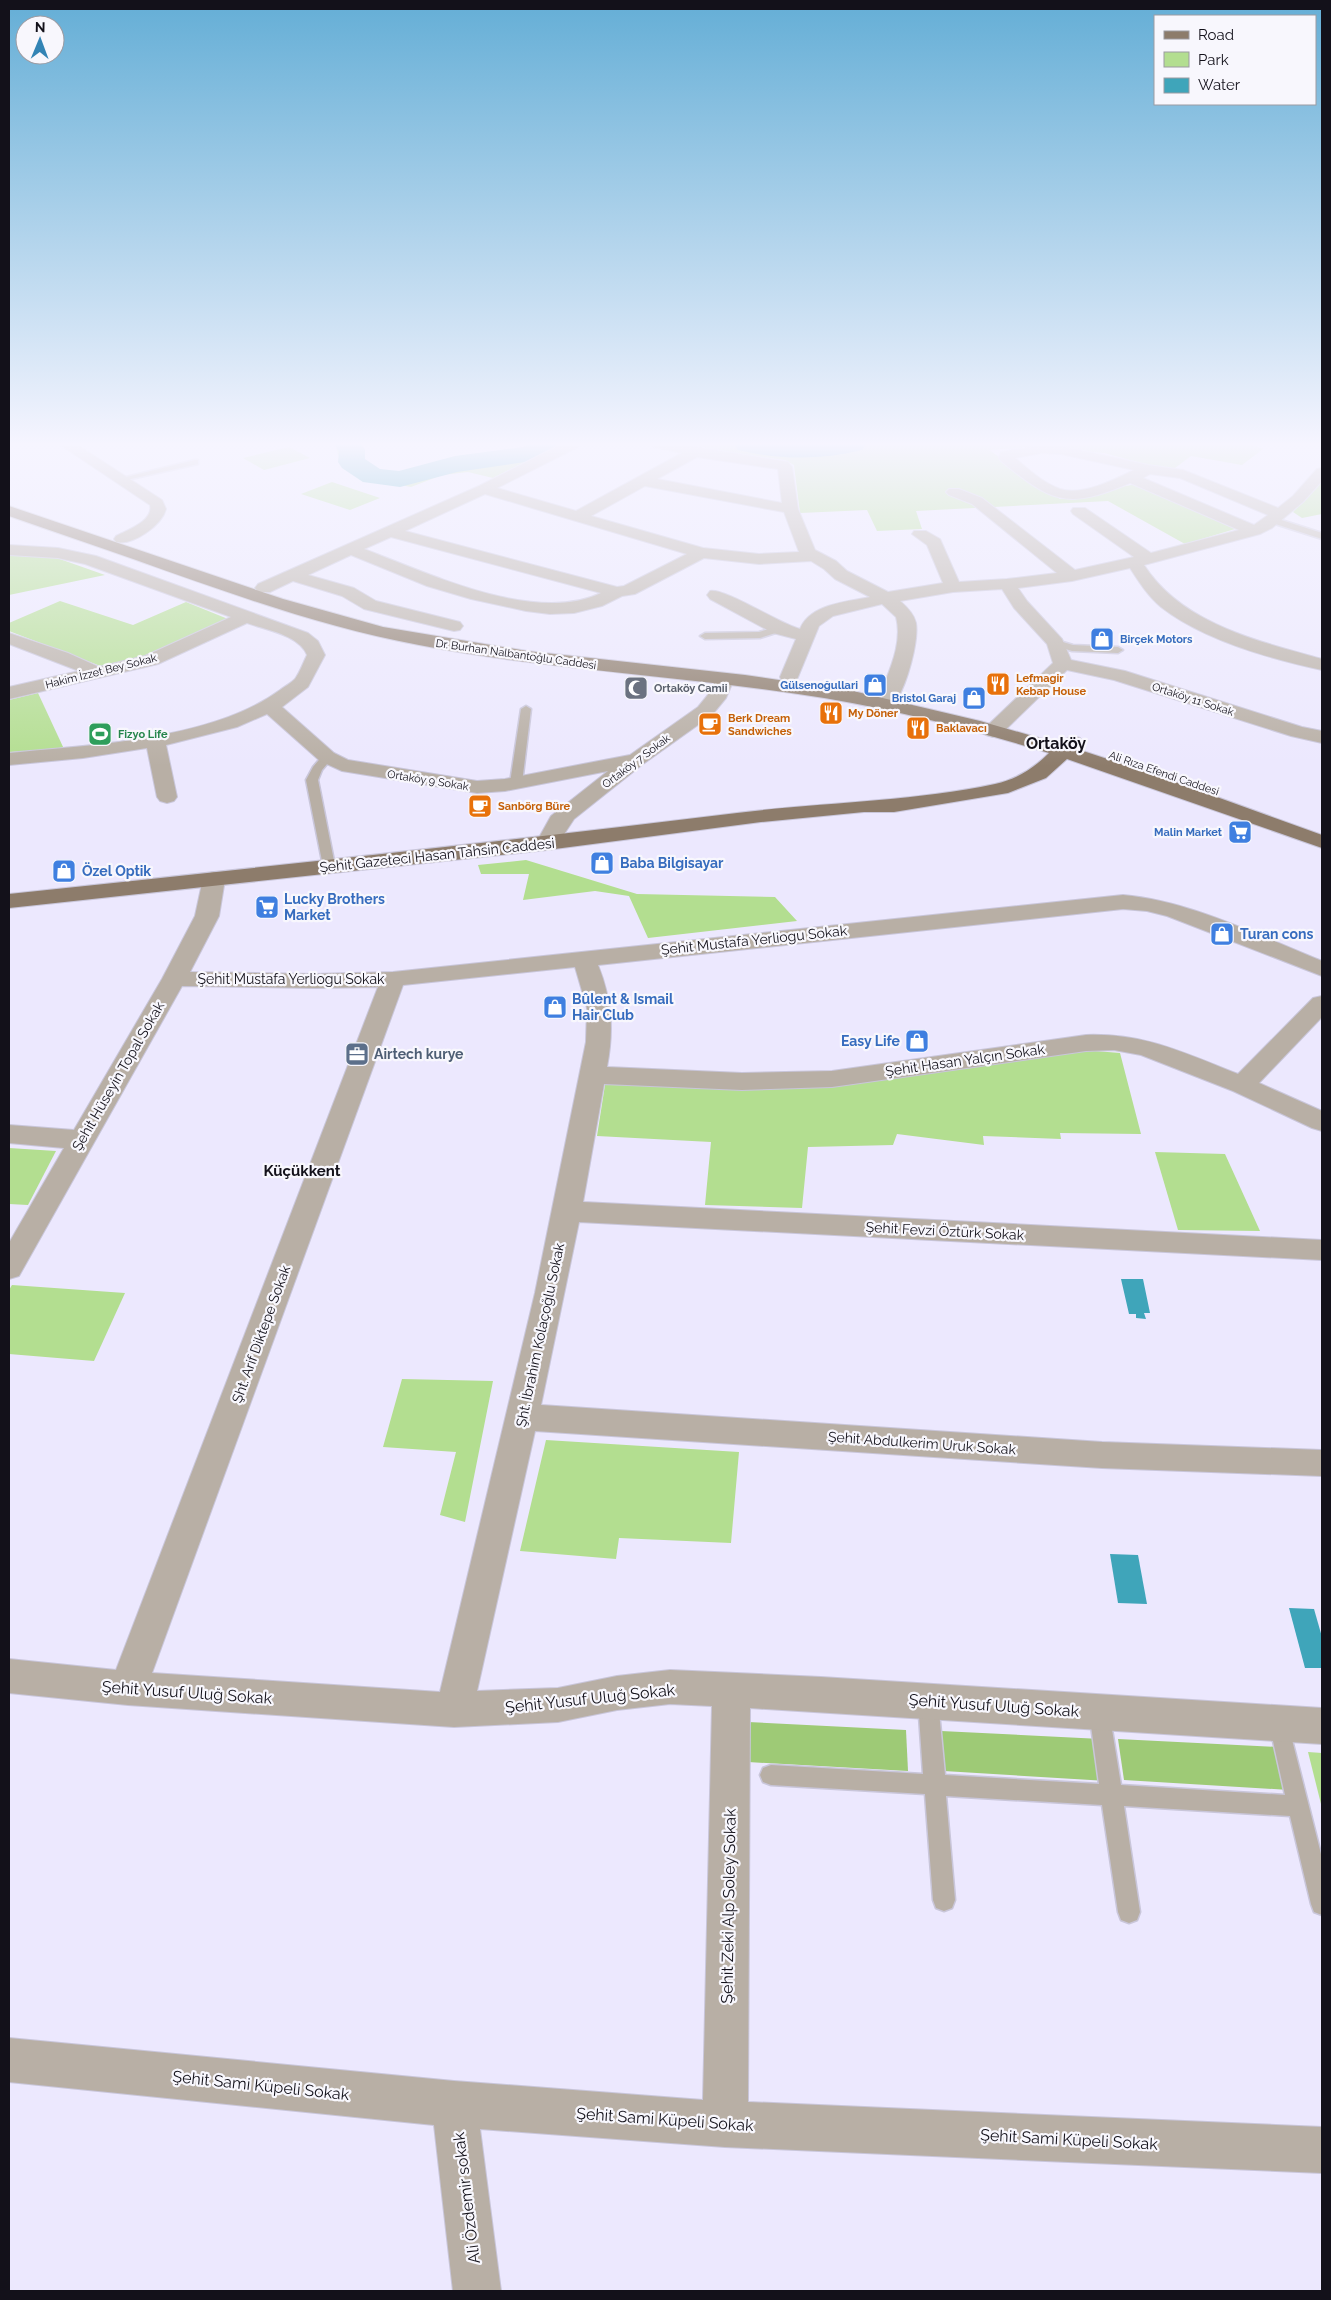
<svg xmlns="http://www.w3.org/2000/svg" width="1331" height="2300" viewBox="0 0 1331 2300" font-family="Raleway,sans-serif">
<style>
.green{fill:#b3de90}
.forest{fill:#9eca76}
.water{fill:#3fa5ba}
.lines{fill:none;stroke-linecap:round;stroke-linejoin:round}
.river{fill:#3fa5ba;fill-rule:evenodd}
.service-casing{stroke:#c9c6da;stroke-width:3}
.minor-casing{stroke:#c9c6da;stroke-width:2}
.primary-casing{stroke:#c9c6da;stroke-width:2}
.service{fill:#b8afa5;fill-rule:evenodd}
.minor{fill:#b8afa5;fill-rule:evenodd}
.primary{fill:#8d7c6b;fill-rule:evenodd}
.labels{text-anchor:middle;stroke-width:4.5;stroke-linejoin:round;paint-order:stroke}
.far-shop-label{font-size:11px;font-weight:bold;fill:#366cbe;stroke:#f8f7fd;text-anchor:end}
.far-street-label{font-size:11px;fill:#13111a;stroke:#f8f7fd}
.far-food-label{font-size:11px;font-weight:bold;fill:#c56008;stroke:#f8f7fd;text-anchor:start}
.far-worship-label{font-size:11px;font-weight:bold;fill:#5b616d;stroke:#f8f7fd;text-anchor:start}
.far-leisure-label{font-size:11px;font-weight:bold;fill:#27864d;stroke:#f8f7fd;text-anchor:start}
.street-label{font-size:14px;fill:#13111a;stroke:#f8f7fd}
.shop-label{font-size:14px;font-weight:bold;fill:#366cbe;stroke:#f8f7fd;text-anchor:start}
.service-label{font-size:14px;font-weight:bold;fill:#4e5e75;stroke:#f8f7fd;text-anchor:start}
.neighbourhood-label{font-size:15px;font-weight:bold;fill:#13111a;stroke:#f8f7fd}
.far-district-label{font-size:16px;font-weight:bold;fill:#13111a;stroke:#f8f7fd}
.near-street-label{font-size:16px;fill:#13111a;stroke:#f8f7fd}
</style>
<rect width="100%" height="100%" fill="#ece8fe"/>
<g class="green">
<polygon points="335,444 360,444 361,459 377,469 396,474 414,474 450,461 496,456 522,450 533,444 560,444 493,478 468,472 442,475 411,487 375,480 341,464"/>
<polygon points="699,444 1248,444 1263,449 1242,465 1191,456 1171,471 1104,453 1032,447 989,450 1060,499 1136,484 1235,529 1185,544 1108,501 916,511 922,529 877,531 867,510 800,513 794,465 785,460 717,451 699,446"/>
<polygon points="289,447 310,458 264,470 243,458"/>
<polygon points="1322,481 1322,514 1302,518 1293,512"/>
<polygon points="332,482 380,498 350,510 301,494"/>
<polygon points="9,554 54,557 105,575 9,595"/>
<polygon points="60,601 133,625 186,602 228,619 153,655 103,667 9,631 9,623"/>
<polygon points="38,693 64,749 9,752 9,700"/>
<polygon points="526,860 637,894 775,897 797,921 648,938 629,896 595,891 523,900 529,874 481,874 478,865"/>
<polygon points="1083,1050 1120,1053 1141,1134 1060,1133 1061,1139 983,1136 984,1145 897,1134 893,1145 808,1147 802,1208 705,1205 711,1142 597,1136 605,1085 805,1087"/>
<polygon points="9,1148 56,1151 28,1205 9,1204"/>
<polygon points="1155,1152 1225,1154 1260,1231 1178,1230"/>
<polygon points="12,1285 125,1293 94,1361 9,1354 9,1290"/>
<polygon points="402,1379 493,1381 465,1522 440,1515 456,1452 383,1447"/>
<polygon points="546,1440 739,1452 731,1543 619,1538 616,1559 520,1551"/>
<polygon points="1308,1752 1322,1753 1322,1808"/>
</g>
<g class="forest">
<polygon points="748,1722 906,1730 908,1771 748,1762"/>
<polygon points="941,1731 1101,1739 1107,1781 944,1771"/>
<polygon points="1118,1739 1279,1747 1289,1790 1124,1780"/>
</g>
<g class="water">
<polygon points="1121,1279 1143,1279 1150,1313 1144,1313 1146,1319 1136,1318 1136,1314 1129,1314"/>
<polygon points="1110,1554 1138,1555 1147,1604 1118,1603"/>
<polygon points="1289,1608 1314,1609 1322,1637 1322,1668 1305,1668"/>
</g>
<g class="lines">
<g class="river">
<polygon points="334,444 361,444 365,450 365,459 380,469 399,471 455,456 523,447 528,444 560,444 556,450 539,460 457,472 400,487 363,482 342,468 338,462 339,451"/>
<path d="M734,444H866L862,450C821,460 779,460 738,450Z"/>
</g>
<g class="service-casing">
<g id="service">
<polygon points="195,460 198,460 198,464 122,481 118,479"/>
<polygon points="1272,517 1322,533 1322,539 1269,522 1269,518"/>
<polygon points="779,626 784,629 782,631 760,638 705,639 700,636 705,633 759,632"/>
<polygon points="1056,640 1073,645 1118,647 1123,650 1118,653 1072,651 1053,645 1051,643"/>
<polygon points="526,706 531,709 522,783 516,786 510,783 521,709"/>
<polygon points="327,754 333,757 322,770 318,780 335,866 329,870 323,866 306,780 313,767 323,755"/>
<polygon points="928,1692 935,1694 938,1701 945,1775 1099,1784 1089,1711 1092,1704 1099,1701 1106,1704 1109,1711 1121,1785 1285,1795 1269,1723 1272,1716 1279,1713 1286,1716 1322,1858 1322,1915 1314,1912 1311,1904 1290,1816 1124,1806 1140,1912 1137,1920 1129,1923 1121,1920 1118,1912 1102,1805 946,1796 955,1900 952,1908 944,1911 936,1908 933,1900 925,1794 771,1785 763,1782 760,1775 763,1768 771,1765 923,1774 918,1701 921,1694"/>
</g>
</g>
<g class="minor-casing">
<g id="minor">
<path d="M59,444H76L162,500L166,509C162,525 133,546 116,542L114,539L116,536C127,530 154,521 150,505Z"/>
<path d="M562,444H580L578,447L497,488L576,511L682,453L654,447L652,444H678L788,462L792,467L798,509L815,550L836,561L847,571L888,592L943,583L927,545L912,534L914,531H926L940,539L959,582L1007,579L1057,573L972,504L949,495L946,492L949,489H959L982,498L1075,570L1134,557L1073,514L1071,511L1073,508H1085L1151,553L1239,530L1130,483C1067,510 1052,503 1001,461L999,458L1001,452L1042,445L1061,446L1148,465L1183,470L1278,508L1293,496L1317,469L1322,468V481L1303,502L1272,528L1260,534L1144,565C1182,624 1258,641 1322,659V670C1271,659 1203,640 1161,607C1148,596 1139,582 1130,568L1072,581L1018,588L1027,601L1062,639L1071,660L1125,671L1302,727L1322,731V743L1291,736L1114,680L1067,670L1000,735L993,737L986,735L983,731L986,727L1053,663L1047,644L1014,608L1002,589L953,592L900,601C907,607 914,614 916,623C919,641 907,684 897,699L890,701L883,699L880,695C889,671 903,643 896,617L882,604L833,616L819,626L798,677L796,681L789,683L782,681L780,677L796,639L773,633L710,599L707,595L710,591C725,588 778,623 800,629C810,604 846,602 870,597L835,579L824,569L811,561L759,564L704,558L635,594L622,596L602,606L574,613L550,614L526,611L471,599L427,586L351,555L308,575L354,588L376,601L460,622L463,626L460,630L454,631L364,609L342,596L293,581L270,592H258L255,588L258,584L479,486ZM1042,453L1061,454L1134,470C1114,480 1082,496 1060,489C1043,483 1028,469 1015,458ZM697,457L778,469L782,503L657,479ZM1150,474L1180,478L1268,515L1254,525L1143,478ZM645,486L784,512L799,552L759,554L703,548L591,516ZM485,494L687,554L624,586L617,587L405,531ZM391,537L601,593C536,625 428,573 364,549Z"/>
<path d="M9,545L58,548L96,556L308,633L318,641L325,655L308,687L282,707L334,753L348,760L477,781L505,779L630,755L698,707L707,696L718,675L725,673L732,675L734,679L726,698L712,715L643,764L574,819L555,848L547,850L539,848L536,843L551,816L608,771L505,791L477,793L342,771L320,761L267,714L237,727L166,745L177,797L174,801L167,803L160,801L157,797L147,748L83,758L9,765V753C90,745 212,740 280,690C284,687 291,683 295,679C300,672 303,663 307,655C299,635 266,630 247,623L158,664L9,699V687L79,671L9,644V633L68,653L99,667L145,656L231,617L85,564L58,558L9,555Z"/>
<path d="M214,872L222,874L225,879L219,916L190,972L314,974L393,972L1123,895C1191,901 1259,936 1322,961V976L1167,916L1147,911L1123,909L598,965C612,1000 614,1030 607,1067L742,1073L832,1071L1086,1035C1145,1033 1184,1053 1238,1074L1313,998L1322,996V1017L1259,1083L1322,1111V1131L1312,1128L1233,1091L1141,1055L1114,1050L1086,1051L832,1087L742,1090L604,1084L583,1202L1322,1240V1260L579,1222L541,1405L1102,1442L1322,1450V1476L1102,1468L535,1431L477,1691L558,1688L617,1676L670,1670L821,1677L1322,1708V1744L750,1708L748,2102L1322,2127V2173L725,2147L480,2129L501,2291H453L434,2125L9,2082V2038L454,2081L703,2100L712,1706L670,1704L617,1710L558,1722L454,1727L128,1705L9,1693V1659L116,1670L378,987L314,988L182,986L19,1276L9,1279V1243L64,1148L9,1143V1125L74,1130L162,979L195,916L203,879L206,874ZM575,967L587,1008L586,1042L535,1293L440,1692L152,1673L403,985Z"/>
</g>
</g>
<g class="primary-casing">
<path id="primary" d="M9,506L283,599L383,627L527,651L745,675L853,691L980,721L1060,744C1067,737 1071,735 1080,738L1083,742L1077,749L1156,775L1322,835V848L1067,759L1046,778L1008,793L894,812H864L761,822L547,850L9,908V894C252,868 494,843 737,813C823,802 910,802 995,784C1017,779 1033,769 1049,753C967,728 883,706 798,694C672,675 544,669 419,645C322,627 229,593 136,560C94,545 51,531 9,516Z"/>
</g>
<use href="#service" class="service"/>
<use href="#minor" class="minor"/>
<use href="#primary" class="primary"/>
</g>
<linearGradient id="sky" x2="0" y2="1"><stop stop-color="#64aed6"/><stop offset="0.58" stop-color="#f6f5ff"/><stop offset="1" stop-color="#f6f5ff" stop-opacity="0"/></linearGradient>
<rect width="1331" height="766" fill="url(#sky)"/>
<defs>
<g id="shop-square" transform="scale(1.25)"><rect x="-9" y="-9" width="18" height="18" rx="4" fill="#3f7fe0" stroke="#f8f7fd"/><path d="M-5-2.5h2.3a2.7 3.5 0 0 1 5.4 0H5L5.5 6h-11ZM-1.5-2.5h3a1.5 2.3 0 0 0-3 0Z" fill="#fff"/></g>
<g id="restaurant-square" transform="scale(1.25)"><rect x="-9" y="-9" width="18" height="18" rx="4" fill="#e8710a" stroke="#f8f7fd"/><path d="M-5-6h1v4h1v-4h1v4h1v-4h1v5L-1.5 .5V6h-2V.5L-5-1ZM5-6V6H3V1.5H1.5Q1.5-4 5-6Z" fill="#fff"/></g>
<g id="mosque-square" transform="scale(1.25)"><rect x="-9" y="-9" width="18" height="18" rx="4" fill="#6b7280" stroke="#f8f7fd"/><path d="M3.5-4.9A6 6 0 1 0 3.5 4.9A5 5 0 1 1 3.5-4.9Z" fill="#fff"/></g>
<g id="cafe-square" transform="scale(1.25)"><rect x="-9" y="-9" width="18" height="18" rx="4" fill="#e8710a" stroke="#f8f7fd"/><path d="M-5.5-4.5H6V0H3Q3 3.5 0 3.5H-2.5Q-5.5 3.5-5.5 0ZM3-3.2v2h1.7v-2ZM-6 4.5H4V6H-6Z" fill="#fff"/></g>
<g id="stadium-square" transform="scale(1.25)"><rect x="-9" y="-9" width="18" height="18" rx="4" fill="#2e9e5b" stroke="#f8f7fd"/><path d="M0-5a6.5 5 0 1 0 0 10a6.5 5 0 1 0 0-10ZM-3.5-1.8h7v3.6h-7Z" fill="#fff"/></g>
<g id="supermarket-square" transform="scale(1.25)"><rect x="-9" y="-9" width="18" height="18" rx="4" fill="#3f7fe0" stroke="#f8f7fd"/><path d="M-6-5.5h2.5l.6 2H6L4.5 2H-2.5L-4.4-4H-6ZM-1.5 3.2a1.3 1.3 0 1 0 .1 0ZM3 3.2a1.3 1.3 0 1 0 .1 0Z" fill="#fff"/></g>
<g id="office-square" transform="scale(1.25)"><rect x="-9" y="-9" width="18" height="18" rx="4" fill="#5c6f8a" stroke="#f8f7fd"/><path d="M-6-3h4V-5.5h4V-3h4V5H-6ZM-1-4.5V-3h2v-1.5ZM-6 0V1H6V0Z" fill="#fff"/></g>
</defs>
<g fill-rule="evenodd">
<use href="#shop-square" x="1102" y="639"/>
<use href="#restaurant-square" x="998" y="684"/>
<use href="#shop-square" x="875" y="685"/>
<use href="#mosque-square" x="636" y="688"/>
<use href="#shop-square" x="974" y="698"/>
<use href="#restaurant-square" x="831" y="713"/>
<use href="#cafe-square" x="710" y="724"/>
<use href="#restaurant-square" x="918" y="728"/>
<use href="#stadium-square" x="100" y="734"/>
<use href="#cafe-square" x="480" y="806"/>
<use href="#supermarket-square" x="1240" y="832"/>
<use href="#shop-square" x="602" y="863"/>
<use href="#shop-square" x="64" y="871"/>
<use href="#supermarket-square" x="267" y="907"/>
<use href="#shop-square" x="1222" y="934"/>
<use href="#shop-square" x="555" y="1007"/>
<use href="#shop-square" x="917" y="1041"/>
<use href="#office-square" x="357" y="1054"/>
</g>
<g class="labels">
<g class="far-shop-label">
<text x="1120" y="643" text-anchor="start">Birçek Motors</text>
<text x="858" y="689">Gülsenoğullari</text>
<text x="956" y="702">Bristol Garaj</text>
<text x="1222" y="836">Malin Market</text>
</g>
<g class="far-street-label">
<text transform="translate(516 654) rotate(8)" y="4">Dr. Burhan Nalbantoğlu Caddesi</text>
<text transform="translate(101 671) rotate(-14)" y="4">Hakim İzzet Bey Sokak</text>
<text transform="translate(1193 699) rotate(18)" y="4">Ortaköy 11 Sokak</text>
<text transform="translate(636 761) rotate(-37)" y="4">Ortaköy 7 Sokak</text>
<text transform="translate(1164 773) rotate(19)" y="4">Ali Rıza Efendi Caddesi</text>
<text transform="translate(428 780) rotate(9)" y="4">Ortaköy 9 Sokak</text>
</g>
<g class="far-food-label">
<text x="1016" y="682">Lefmagir<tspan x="1016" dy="13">Kebap House</tspan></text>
<text x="848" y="717">My Döner</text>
<text x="728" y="722">Berk Dream<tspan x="728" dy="13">Sandwiches</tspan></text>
<text x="936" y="732">Baklavacı</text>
<text x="498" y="810">Sanbörg Büre</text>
</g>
<g class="far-worship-label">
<text x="654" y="692">Ortaköy Camii</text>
</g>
<g class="far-leisure-label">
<text x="118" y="738">Fizyo Life</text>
</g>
<g class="street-label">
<text transform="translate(437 855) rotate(-6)" y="5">Şehit Gazeteci Hasan Tahsin Caddesi</text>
<text transform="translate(754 940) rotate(-6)" y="5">Şehit Mustafa Yerliogu Sokak</text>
<text x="291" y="984">Şehit Mustafa Yerliogu Sokak</text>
<text transform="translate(965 1060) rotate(-8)" y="5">Şehit Hasan Yalçın Sokak</text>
<text transform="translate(118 1076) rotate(-60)" y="5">Şehit Hüseyin Topal Sokak</text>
<text transform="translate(945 1231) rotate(3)" y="5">Şehit Fevzi Öztürk Sokak</text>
<text transform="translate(261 1334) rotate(-70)" y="5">Şht. Arif Diktepe Sokak</text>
<text transform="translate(540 1335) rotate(-78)" y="5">Şht. İbrahim Kolaçoğlu Sokak</text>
<text transform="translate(922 1443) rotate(4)" y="5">Şehit Abdulkerim Uruk Sokak</text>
</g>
<g class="shop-label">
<text x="620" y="868">Baba Bilgisayar</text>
<text x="82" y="876">Özel Optik</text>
<text x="284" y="904">Lucky Brothers<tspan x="284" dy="16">Market</tspan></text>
<text x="1240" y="939">Turan cons</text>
<text x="572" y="1004">Bûlent &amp; Ismail<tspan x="572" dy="16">Hair Club</tspan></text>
<text x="900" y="1046" text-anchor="end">Easy Life</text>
</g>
<g class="service-label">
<text x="374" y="1059">Airtech kurye</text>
</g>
<g class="neighbourhood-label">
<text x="302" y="1176">Küçükkent</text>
</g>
<g class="far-district-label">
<text x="1056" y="749">Ortaköy</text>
</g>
<g class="near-street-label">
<text transform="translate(187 1692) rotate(4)" y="6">Şehit Yusuf Uluğ Sokak</text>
<text transform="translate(590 1698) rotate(-6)" y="6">Şehit Yusuf Uluğ Sokak</text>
<text transform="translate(994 1705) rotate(4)" y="6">Şehit Yusuf Uluğ Sokak</text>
<text transform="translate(728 1906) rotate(-89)" y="6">Şehit Zeki Alp Soley Sokak</text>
<text transform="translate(261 2085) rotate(6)" y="6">Şehit Sami Küpeli Sokak</text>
<text transform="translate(665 2119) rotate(4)" y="6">Şehit Sami Küpeli Sokak</text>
<text transform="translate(1069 2139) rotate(3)" y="6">Şehit Sami Küpeli Sokak</text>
<text transform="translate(466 2198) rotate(-97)" y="6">Ali Özdemir sokak</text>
</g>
</g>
<rect width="1331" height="2300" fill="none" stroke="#13111a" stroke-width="20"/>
<rect x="1154" y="15" width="162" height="90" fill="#f8f7fd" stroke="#9c9ba2"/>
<rect x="1164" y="31" width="25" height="8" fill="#8d7c6b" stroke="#9c9ba2"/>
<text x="1198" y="40" font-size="15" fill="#13111a">Road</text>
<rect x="1164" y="52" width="25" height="15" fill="#b3de90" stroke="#9c9ba2"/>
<text x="1198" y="65" font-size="15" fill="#13111a">Park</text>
<rect x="1164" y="78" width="25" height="15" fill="#3fa5ba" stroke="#9c9ba2"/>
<text x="1198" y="90" font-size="15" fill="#13111a">Water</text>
<g transform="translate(40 40) rotate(1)"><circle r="24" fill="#f8f7fd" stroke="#9c9ba2"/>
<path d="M0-4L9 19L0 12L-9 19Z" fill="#3384b5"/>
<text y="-8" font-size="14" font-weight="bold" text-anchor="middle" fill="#13111a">N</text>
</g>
</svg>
